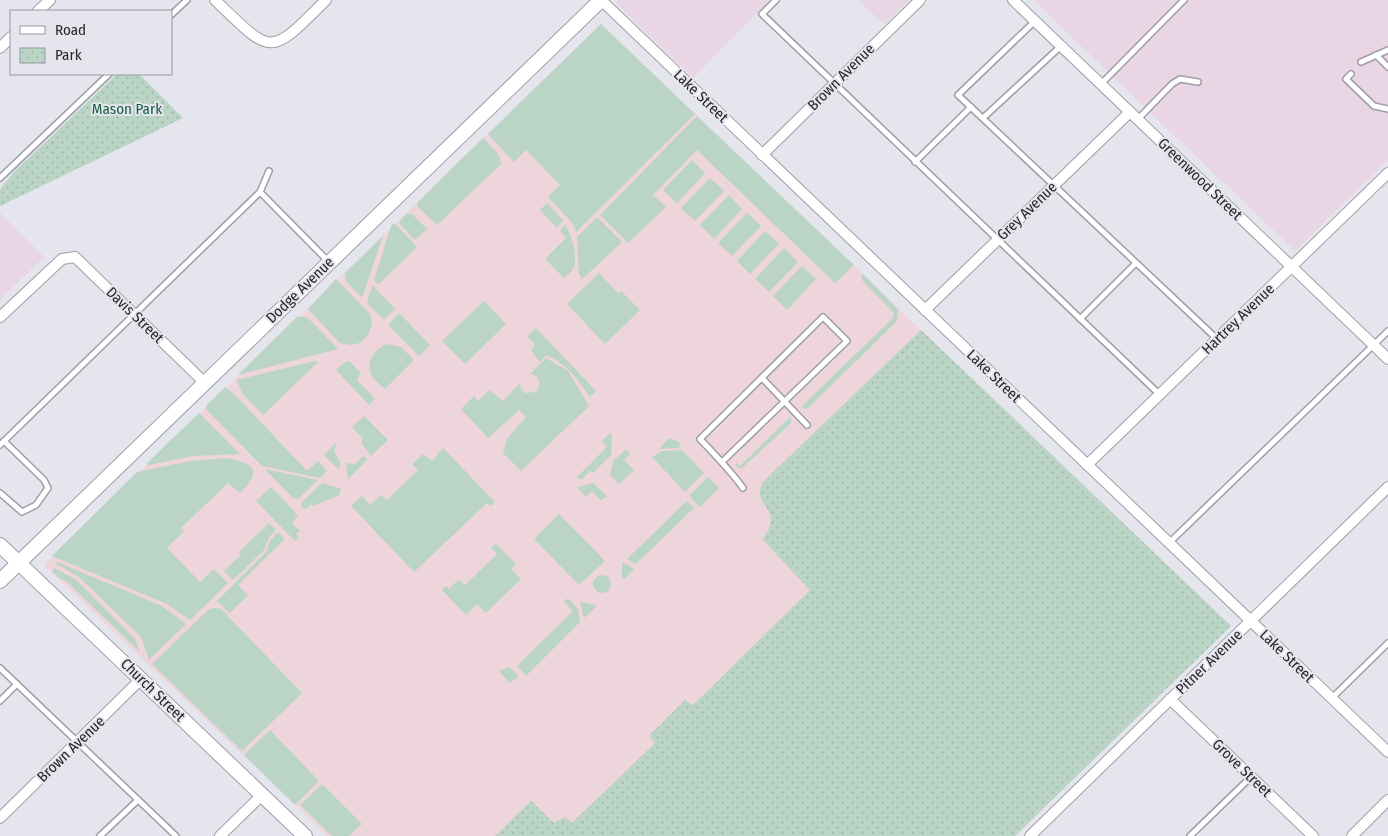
<svg xmlns="http://www.w3.org/2000/svg" width="1388" height="836" viewBox="0 0 1388 836" font-family="'Fira Sans Condensed',sans-serif">
<style>
.industrial{fill:#e9d5e4}
.education{fill:#eed4db}
.green{fill:#bad5c5}
.park{fill:url(#park-dots)}
.lines{fill:none;stroke-linecap:round;stroke-linejoin:round}
.lane-casing{stroke:#9e9ea6;stroke-width:8}
.street-casing{stroke:#9e9ea6;stroke-width:12}
.secondary-casing{stroke:#9e9ea6;stroke-width:16}
.lane{stroke:#fff;stroke-width:5}
.street{stroke:#fff;stroke-width:10}
.secondary{stroke:#fff;stroke-width:14}
.labels{text-anchor:middle;stroke-width:4;stroke-linejoin:round;paint-order:stroke}
.street-label{font-size:15px;fill:#27272a;stroke:#e4e5ed}
.park-label{font-size:15px;fill:#145f3f;stroke:#e4e5ed}
</style>
<defs>
<pattern id="park-dots" width="8" height="8" patternUnits="userSpaceOnUse" patternTransform="scale(1.25)"><rect width="8" height="8" fill="#bad5c5"/><path d="M2 2h.1M6 6h.1" fill="none" stroke="#a0b7a9" stroke-width="1.8" stroke-linecap="round"/></pattern>
</defs>
<rect width="100%" height="100%" fill="#e4e5ed"/>
<g class="industrial">
<polygon points="618,0 770,0 693,78 616,3"/>
<polygon points="858,0 909,0 884,24"/>
<polygon points="1033,0 1388,0 1388,160 1295,251"/>
<polygon points="0,213 44,257 0,300"/>
</g>
<polygon class="education" points="601,24 1231,626 1015,836 328,836 44,565"/>
<g class="green">
<polygon points="601,24 695,114 576,232 573,224 548,197 560,185 526,150 514,162 488,134"/>
<polygon points="697,116 854,265 835,283 697,150 653,195 666,207 628,243 600,215"/>
<polygon points="483,138 499,155 501,164 437,225 417,206 418,202"/>
<polygon points="692,160 705,173 677,203 663,190"/>
<polygon points="710,178 724,191 695,221 681,208"/>
<polygon points="729,195 742,209 714,239 700,225"/>
<polygon points="547,203 563,220 557,228 540,210"/>
<polygon points="747,213 761,226 732,256 718,243"/>
<polygon points="406,214 412,214 427,229 415,240 399,223"/>
<polygon points="597,217 622,242 578,283 582,277 579,275 577,237"/>
<polygon points="394,223 417,247 378,285 374,280 391,226"/>
<path d="M565,224C571,234 579,257 573,269C571,272 566,276 564,278L545,259L566,238L560,231Z"/>
<polygon points="765,231 779,244 750,274 737,261"/>
<polygon points="383,236 362,298 346,281 345,273"/>
<polygon points="784,248 798,262 769,292 755,279"/>
<polygon points="802,266 816,279 787,310 773,296"/>
<polygon points="599,273 618,293 621,291 640,310 605,344 567,304"/>
<polygon points="862,273 898,310 897,321 807,409 801,407 893,318 894,313 862,280"/>
<polygon points="336,279 370,314 372,324 368,335 360,343 350,345 340,343 308,309"/>
<polygon points="372,285 395,309 386,318 382,318 367,303"/>
<polygon points="484,301 506,324 465,364 442,341"/>
<polygon points="399,313 430,345 419,356 389,326 390,323"/>
<polygon points="298,316 308,318 338,349 238,375"/>
<path d="M536,328L596,391L590,397C577,378 567,364 546,355L540,362L531,350L535,344L527,337Z"/>
<path d="M389,344L401,347L414,360L385,389C381,385 373,379 371,375C366,361 375,347 389,344Z"/>
<path d="M546,358L568,371L589,406L521,471L503,453L507,439L526,417L519,410L488,438L461,409L474,396L478,401L489,390L503,401L520,383L521,389L525,393L536,392L540,384C538,378 537,375 530,374Z"/>
<polygon points="315,361 318,362 263,415 242,393 237,380"/>
<polygon points="349,361 361,373 357,380 375,399 369,405 336,370 345,362"/>
<polygon points="225,387 238,398 307,471 318,461 327,471 320,478 262,466 206,409 206,406"/>
<polygon points="199,413 240,454 193,456 149,465 146,464"/>
<polygon points="364,416 388,440 371,456 361,443 363,439 352,427"/>
<polygon points="790,417 792,422 741,469 735,465 737,463 740,466"/>
<polygon points="610,433 612,436 611,455 593,473 590,471 581,480 577,477 607,447 602,441"/>
<polygon points="669,438 681,443 679,446 680,448 659,449"/>
<polygon points="337,442 334,451 341,464 338,469 324,455"/>
<polygon points="443,448 495,502 491,506 487,503 414,572 351,506 362,496 370,505 381,495 387,500 418,470 412,464 423,454 432,461"/>
<polygon points="626,449 630,454 624,460 634,470 619,484 610,475 613,461"/>
<polygon points="682,450 704,473 685,492 652,457 662,451"/>
<polygon points="363,456 368,459 348,479 346,463 355,464"/>
<path d="M224,458C253,462 264,470 240,493L228,483L181,528L184,531L167,548L200,582L214,569L228,583L190,620L167,604L52,556L137,472L191,461Z"/>
<polygon points="265,469 318,480 298,499 293,498"/>
<polygon points="708,477 719,488 700,507 689,496"/>
<polygon points="322,483 341,489 339,495 313,506 311,504 306,509 302,508 301,503"/>
<polygon points="593,483 607,496 601,501 592,491 586,497 577,487"/>
<polygon points="271,487 298,515 292,523 300,531 296,534 299,537 295,541 256,501"/>
<polygon points="687,501 694,508 636,564 627,559"/>
<polygon points="559,514 605,561 579,585 534,539"/>
<polygon points="269,523 276,530 269,537 264,550 233,580 224,571 241,555 239,552"/>
<polygon points="278,532 285,539 238,585 248,595 230,613 228,612 217,601 267,551 269,542"/>
<polygon points="496,544 516,564 511,569 521,579 486,613 477,604 466,615 442,590 446,586 449,589 459,579 465,585 497,554 491,548"/>
<polygon points="57,562 162,606 186,624 149,660 141,637 79,577 56,564"/>
<polygon points="622,562 634,569 625,579 622,577"/>
<polygon points="54,568 75,579 135,639 140,652 66,581 60,579 52,571"/>
<circle cx="602" cy="584" r="9"/>
<polygon points="568,598 578,609 580,622 526,676 517,666 573,611 564,602"/>
<polygon points="580,602 595,605 597,606 584,618"/>
<polygon points="215,608 221,609 302,693 242,751 152,664 209,609"/>
<polygon points="509,667 519,676 510,683 499,671"/>
<polygon points="270,730 319,781 295,805 244,755"/>
<polygon points="322,784 362,824 349,836 332,836 300,805"/>
</g>
<g class="park">
<polygon points="117,74 139,74 183,118 0,206 0,189 15,171"/>
<path d="M921,330L1231,626L1015,836H495L531,801L554,823L565,817L572,823L655,743L650,738L651,734L685,700L693,705L810,590L762,539C789,507 745,505 765,480Z"/>
</g>
<g class="lines">
<g class="lane-casing">
<g id="lane">
<polyline points="776,0 762,14 1159,394"/>
<polyline points="171,15 187,0"/>
<polyline points="1035,21 958,95 1217,339"/>
<polyline points="1376,55 1388,67"/>
<polyline points="1361,62 1388,50"/>
<polyline points="1351,74 1346,79 1374,106 1388,109"/>
<polyline points="1101,84 1184,0"/>
<polyline points="983,118 1061,46"/>
<polyline points="1138,119 1172,84 1180,79 1198,82"/>
<polyline points="915,162 971,107"/>
<polyline points="0,178 109,74"/>
<polyline points="260,192 328,261"/>
<polyline points="1080,319 1136,263"/>
<polyline points="762,378 807,425"/>
<polyline points="0,445 260,192 269,171"/>
<path d="M722,462L847,341L823,317L700,439C715,455 730,470 743,488"/>
<polyline points="0,493 22,512 36,505 48,488 44,480 4,441"/>
<polyline points="1169,543 1388,331"/>
<polyline points="0,668 176,836"/>
<polyline points="1332,698 1388,643"/>
<polyline points="0,701 17,684"/>
<polyline points="100,836 138,800"/>
<polyline points="1190,836 1251,777"/>
</g>
</g>
<g class="street-casing">
<g id="street">
<path d="M215,0C273,56 269,57 326,0"/>
<polyline points="601,0 1388,752"/>
<polyline points="1013,0 1388,359"/>
<polyline points="38,11 50,0"/>
<polyline points="0,48 11,37"/>
<polyline points="762,155 920,0"/>
<polyline points="925,310 1130,112"/>
<polyline points="0,317 62,259 75,257 205,383"/>
<polyline points="1087,465 1388,173"/>
<polyline points="1170,699 1313,836"/>
<polyline points="0,818 141,679"/>
<polyline points="220,836 262,795"/>
<polyline points="1030,836 1388,487"/>
<polyline points="1352,836 1388,800"/>
</g>
</g>
<g class="secondary-casing">
<g id="secondary">
<polyline points="0,545 305,836"/>
<polyline points="0,581 601,0"/>
</g>
</g>
<use href="#lane" class="lane"/>
<use href="#street" class="street"/>
<use href="#secondary" class="secondary"/>
</g>
<g class="labels">
<g class="street-label">
<text transform="translate(841 77) rotate(-45)" y="5">Brown Avenue</text>
<text transform="translate(701 96) rotate(44)" y="5">Lake Street</text>
<text transform="translate(1200 179) rotate(44)" y="5">Greenwood Street</text>
<text transform="translate(1027 211) rotate(-44)" y="5">Grey Avenue</text>
<text transform="translate(300 290) rotate(-44)" y="5">Dodge Avenue</text>
<text transform="translate(135 315) rotate(44)" y="5">Davis Street</text>
<text transform="translate(1238 319) rotate(-44)" y="5">Hartrey Avenue</text>
<text transform="translate(994 376) rotate(44)" y="5">Lake Street</text>
<text transform="translate(1287 656) rotate(44)" y="5">Lake Street</text>
<text transform="translate(1209 662) rotate(-44)" y="5">Pitner Avenue</text>
<text transform="translate(153 690) rotate(44)" y="5">Church Street</text>
<text transform="translate(71 749) rotate(-44)" y="5">Brown Avenue</text>
<text transform="translate(1242 768) rotate(44)" y="5">Grove Street</text>
</g>
<g class="park-label">
<text x="127" y="114">Mason Park</text>
</g>
</g>
<rect x="10" y="10" width="162" height="65" fill="#e4e5ed" stroke="#98999f"/>
<rect x="20" y="26" width="25" height="8" fill="#ffffff" stroke="#98999f"/>
<text x="55" y="35" font-size="15" fill="#27272a">Road</text>
<rect x="20" y="48" width="25" height="15" fill="url(#park-dots)" stroke="#98999f"/>
<text x="55" y="60" font-size="15" fill="#27272a">Park</text>
</svg>
